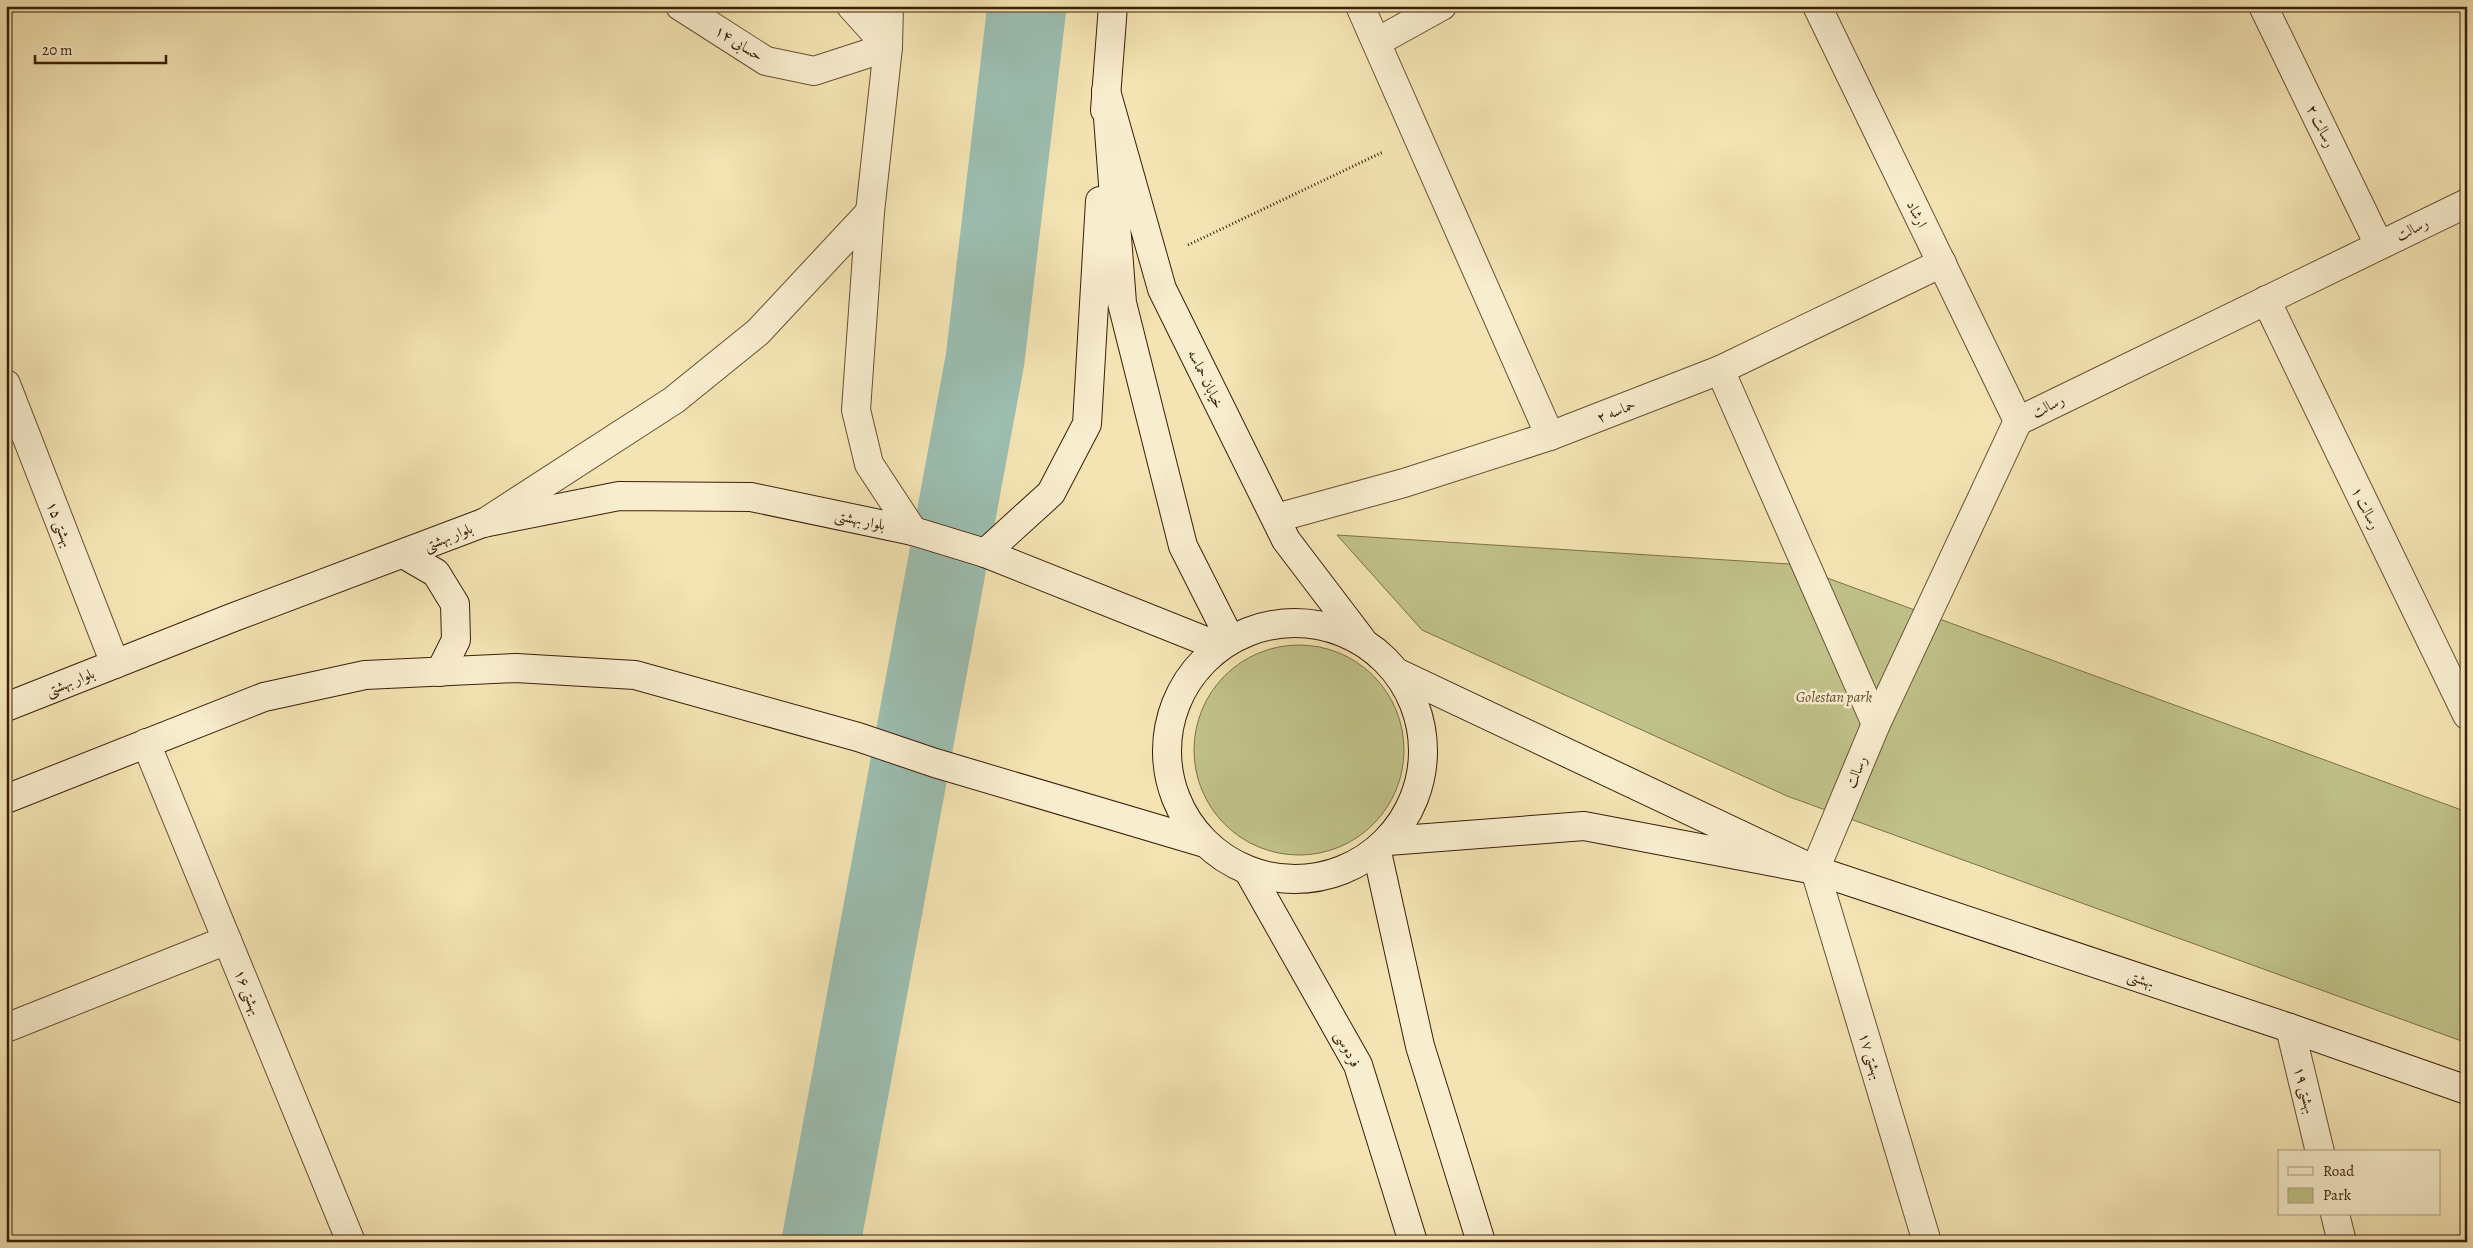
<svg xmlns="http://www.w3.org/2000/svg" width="2473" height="1248" viewBox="0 0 2473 1248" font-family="Alegreya,Amiri,serif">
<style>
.green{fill:#c0c289;stroke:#7d7048}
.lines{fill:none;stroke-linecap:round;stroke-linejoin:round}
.river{stroke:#9cbeb1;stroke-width:79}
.minor-casing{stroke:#685032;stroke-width:30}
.tertiary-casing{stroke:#685032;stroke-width:30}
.secondary-casing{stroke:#3a1e07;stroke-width:30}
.path{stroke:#3a1e07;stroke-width:3;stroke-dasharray:1 2.5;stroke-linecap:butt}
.minor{stroke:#f8edce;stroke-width:28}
.tertiary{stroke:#f8edce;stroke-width:28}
.secondary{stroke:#f8edce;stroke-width:28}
.labels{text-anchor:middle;stroke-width:5;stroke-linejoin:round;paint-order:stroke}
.street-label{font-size:15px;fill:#3a1e07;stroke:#f8edce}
.park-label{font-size:15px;font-style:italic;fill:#624f2e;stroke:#f8edce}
</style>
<rect width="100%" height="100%" fill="#f4e4b3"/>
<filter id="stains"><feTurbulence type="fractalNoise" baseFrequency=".004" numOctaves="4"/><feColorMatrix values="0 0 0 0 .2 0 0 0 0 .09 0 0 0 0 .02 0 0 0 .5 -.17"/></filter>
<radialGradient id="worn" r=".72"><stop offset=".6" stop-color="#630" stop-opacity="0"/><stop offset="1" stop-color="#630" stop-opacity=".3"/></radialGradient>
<g class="green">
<polygon points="1337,535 1789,564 2467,812 2467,1043 1787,796 1422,630"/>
<circle cx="1299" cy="750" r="105"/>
</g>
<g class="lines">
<polyline class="river" points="821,1242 985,360 1027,6"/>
<g class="minor-casing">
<g id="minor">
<polyline points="680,6 766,61 814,71 888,47 851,6"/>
<polyline points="889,6 888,47 870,212 856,410 869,464 913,531"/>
<polyline points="1360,6 1550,436"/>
<polyline points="1817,6 2018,421 1876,724 1815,870 1927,1242"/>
<polyline points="2263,6 2379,245"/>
<polyline points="1377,42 1442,6"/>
<polyline points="2266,300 2467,715"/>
<polyline points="1720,370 1876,724"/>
<polyline points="6,384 115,664"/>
<polyline points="1276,518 1404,483 1550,436 1720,370 1942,263"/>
<polyline points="484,523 674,400 758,332 870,212"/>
<polyline points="146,743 351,1242"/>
<polyline points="6,1028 227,940"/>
<polyline points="2290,1028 2320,1152"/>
<polyline points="2335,1214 2342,1242"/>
</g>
</g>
<g class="tertiary-casing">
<polyline id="tertiary" points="2018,421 2467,203"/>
</g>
<g class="secondary-casing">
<g id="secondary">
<polyline points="1105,110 1113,6"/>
<polyline points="985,553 1051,493 1087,424 1100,201"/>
<polyline points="405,555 436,573 455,604 456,640 440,672"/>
<circle cx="1295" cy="751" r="128"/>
<polyline points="1230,639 1183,546 1122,303 1106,91 1162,289 1286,540 1362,640"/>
<polyline points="6,707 234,617 483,523 619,496 751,497 913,531 985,553 1218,646"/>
<polyline points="6,799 264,697 365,675 516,668 635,675 858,737 935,763 1205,843"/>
<polyline points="1388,841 1584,826 1815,870 1398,673"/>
<polyline points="1377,852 1420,1046 1481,1242"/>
<polyline points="1815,870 2290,1028 2467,1090"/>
<polyline points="1249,872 1358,1065 1413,1242"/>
</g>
</g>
<polyline class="path" points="1188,245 1383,152"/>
<use href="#minor" class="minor"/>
<use href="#tertiary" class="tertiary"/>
<use href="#secondary" class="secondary"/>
</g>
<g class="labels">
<g class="street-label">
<text transform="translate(739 43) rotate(32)" y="5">حسابی ۱۴</text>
<text transform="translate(2321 126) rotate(64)" y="5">رسالت ۲</text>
<text transform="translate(1917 214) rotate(64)" y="5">ارشاد</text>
<text transform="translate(2412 229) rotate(-26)" y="5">رسالت</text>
<text transform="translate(1206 379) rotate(64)" y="5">خیابان حماسه</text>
<text transform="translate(2048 406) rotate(-26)" y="5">رسالت</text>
<text transform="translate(1616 411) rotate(-21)" y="5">حماسه ۲</text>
<text transform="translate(2366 508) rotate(64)" y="5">رسالت ۱</text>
<text transform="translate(860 520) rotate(12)" y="5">بلوار بهشتی</text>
<text transform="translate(60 524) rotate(69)" y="5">بهشتی ۱۵</text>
<text transform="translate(448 537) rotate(-22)" y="5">بلوار بهشتی</text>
<text transform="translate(70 682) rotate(-22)" y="5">بلوار بهشتی</text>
<text transform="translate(1856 772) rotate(-67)" y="5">رسالت</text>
<text transform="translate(2141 979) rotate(18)" y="5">بهشتی</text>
<text transform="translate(248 992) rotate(68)" y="5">بهشتی ۱۶</text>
<text transform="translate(1348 1049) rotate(63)" y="5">فردوسی</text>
<text transform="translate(1871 1056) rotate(73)" y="5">بهشتی ۱۷</text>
<text transform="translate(2305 1090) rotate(76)" y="5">بهشتی ۱۹</text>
</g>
<g class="park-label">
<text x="1834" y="702">Golestan park</text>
</g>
</g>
<rect width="2473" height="1248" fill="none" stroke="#f4e4b3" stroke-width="25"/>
<rect x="8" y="8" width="2458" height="1233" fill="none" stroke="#3a1e07" stroke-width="2.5"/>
<rect x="12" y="12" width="2448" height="1223" fill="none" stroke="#3a1e07"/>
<rect x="2278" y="1150" width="162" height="65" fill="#f8edce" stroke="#ac9a7e"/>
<rect x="2288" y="1167" width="25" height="8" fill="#f8edce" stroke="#ac9a7e"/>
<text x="2323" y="1176" font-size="15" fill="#3a1e07">Road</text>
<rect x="2288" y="1188" width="25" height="15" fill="#c0c289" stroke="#ac9a7e"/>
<text x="2323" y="1200" font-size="15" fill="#3a1e07">Park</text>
<path d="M35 55v8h131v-8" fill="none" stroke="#3a1e07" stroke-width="2.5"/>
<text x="42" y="55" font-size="15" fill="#3a1e07" stroke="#f8edce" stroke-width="4" paint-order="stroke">20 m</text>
<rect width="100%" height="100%" filter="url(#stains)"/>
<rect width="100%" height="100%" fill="url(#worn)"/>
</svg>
